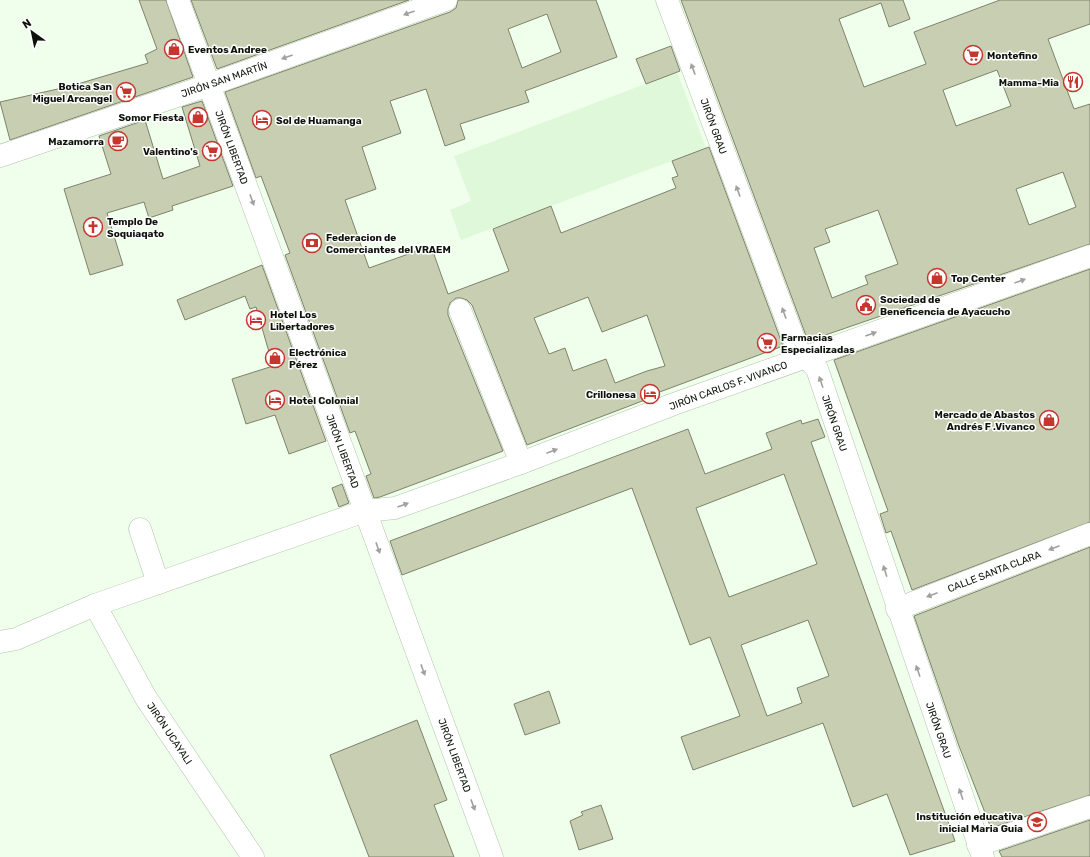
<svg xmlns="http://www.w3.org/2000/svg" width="1090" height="857" viewBox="0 0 1090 857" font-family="Rubik,sans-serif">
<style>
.built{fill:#dff8d9}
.building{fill:#c8ceb2;stroke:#7d8369;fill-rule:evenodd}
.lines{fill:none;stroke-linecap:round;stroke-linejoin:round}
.minor-casing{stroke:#b1c4ac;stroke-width:23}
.minor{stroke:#fff;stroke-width:22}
.oneway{fill:#9ea19d}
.labels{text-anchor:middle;stroke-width:3;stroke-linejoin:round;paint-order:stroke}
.poi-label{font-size:10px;font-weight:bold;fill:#0d130b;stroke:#fff;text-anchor:start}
.street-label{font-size:10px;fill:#0d130b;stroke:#fff}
</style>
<rect width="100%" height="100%" fill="#efffeb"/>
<polygon class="built" points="677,72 706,148 461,240 450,210 471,201 454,156"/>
<g class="building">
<polygon points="139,0 166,0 193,77 10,140 0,102 71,86 148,63 145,55 157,49"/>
<polygon points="191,0 409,0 217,69"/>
<path d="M458,0H596L617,57L525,91L529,102L460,124L465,139L445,146L426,89L390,101L401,133L362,147L376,189L345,200L369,268L431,246L448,294L509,271L493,229L551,206L561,233L676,188L672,178L678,176L672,161L709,147L783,346L657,393L658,395L527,445L472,305L467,300L461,298H456L450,303L448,309V315L503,451L380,497L374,498L366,476L371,474L355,431L350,433L285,255L290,253L261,176L256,178L225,92L450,12L456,8ZM547,14L561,52L522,68L508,29ZM588,297L602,332L647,315L665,366L647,371L615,383L606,359L573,371L565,348L549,354L534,318Z"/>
<path d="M681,0H903L910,19L889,27L881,3L839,19L864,87L926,64L914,32L1000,0H1090V24L1048,39L1074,109L1090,104V244L808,341ZM997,70L1011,106L956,126L943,90ZM1063,172L1076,207L1029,225L1016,189ZM878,210L898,264L865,276L868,284L832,298L814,248L830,242L825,229Z"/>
<polygon points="671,46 680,71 646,84 636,59"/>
<polygon points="202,101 233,186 172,206 173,210 149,218 144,202 107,213 123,265 90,275 64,189 111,174 99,136 145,120 163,179 200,166 182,107"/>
<polygon points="262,265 326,441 289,454 275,415 246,424 232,379 273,366 256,307 250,309 245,296 185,320 177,300"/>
<polygon points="1090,269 1090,522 912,590 891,531 886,533 880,514 888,511 834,360"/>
<path d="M818,419L825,437L811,442L955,841L910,855L887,794L853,807L823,723L693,770L681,737L740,716L710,637L690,645L632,488L402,575L390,541L688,429L705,474L772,449L766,433L801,420L802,424ZM784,474L817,564L729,597L696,508ZM808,620L829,676L797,688L802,703L767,716L741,645Z"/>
<polygon points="342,484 349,503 339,507 332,488"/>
<polygon points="1090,547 1090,795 991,828 959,746 914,616"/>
<polygon points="549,691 560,723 525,735 514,704"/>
<polygon points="417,720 447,800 434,805 454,857 369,857 330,755"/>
<polygon points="601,805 613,839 579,850 570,821 583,815 581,812"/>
<polygon points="1090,820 1090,857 1002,857 999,851"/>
</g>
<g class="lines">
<g class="minor-casing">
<g id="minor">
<polyline points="178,0 492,857"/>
<polyline points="667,0 798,350 808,358 817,369 983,857"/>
<polyline points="0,156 209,85 446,0"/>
<polyline points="460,310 521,463"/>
<polyline points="140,529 158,583"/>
<polyline points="95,605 146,698 253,857"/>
<polyline points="897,609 1090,534"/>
<polyline points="0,642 16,639 95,605 365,511 395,508 521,463 674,404 1090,256"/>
<polyline points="978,845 1090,807"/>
</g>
</g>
<use href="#minor" class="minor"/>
</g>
<defs><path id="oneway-solid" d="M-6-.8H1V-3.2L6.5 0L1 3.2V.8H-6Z"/></defs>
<g class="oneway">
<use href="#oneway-solid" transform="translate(409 13) rotate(160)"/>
<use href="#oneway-solid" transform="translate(287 57) rotate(160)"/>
<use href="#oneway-solid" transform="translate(693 69) rotate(-110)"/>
<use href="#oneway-solid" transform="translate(738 191) rotate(-110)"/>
<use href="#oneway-solid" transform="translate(252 200) rotate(70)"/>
<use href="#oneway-solid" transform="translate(1020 281) rotate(-20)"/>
<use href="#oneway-solid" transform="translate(784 313) rotate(-110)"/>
<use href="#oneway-solid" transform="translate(871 334) rotate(-20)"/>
<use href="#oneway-solid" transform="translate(821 382) rotate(-109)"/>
<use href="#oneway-solid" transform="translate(552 451) rotate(-21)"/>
<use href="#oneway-solid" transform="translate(403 505) rotate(-20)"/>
<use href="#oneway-solid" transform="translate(378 548) rotate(70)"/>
<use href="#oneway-solid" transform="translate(1054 548) rotate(159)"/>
<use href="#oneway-solid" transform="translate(885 571) rotate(-108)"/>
<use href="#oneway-solid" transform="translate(932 595) rotate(159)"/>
<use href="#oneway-solid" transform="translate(423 670) rotate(70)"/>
<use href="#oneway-solid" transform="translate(918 671) rotate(-109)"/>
<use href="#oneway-solid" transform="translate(961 794) rotate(-109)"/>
<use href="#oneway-solid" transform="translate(473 805) rotate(70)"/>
</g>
<defs>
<g id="shop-ring" transform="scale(1)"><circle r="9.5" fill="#fff" stroke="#c4362e" stroke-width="1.5"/><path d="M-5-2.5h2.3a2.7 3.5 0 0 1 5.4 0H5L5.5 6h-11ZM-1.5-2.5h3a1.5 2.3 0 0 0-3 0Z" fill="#c4362e"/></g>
<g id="supermarket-ring" transform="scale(1)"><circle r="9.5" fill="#fff" stroke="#c4362e" stroke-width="1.5"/><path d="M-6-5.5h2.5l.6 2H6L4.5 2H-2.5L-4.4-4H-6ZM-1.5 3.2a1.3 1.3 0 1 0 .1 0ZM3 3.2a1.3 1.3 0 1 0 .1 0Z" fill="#c4362e"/></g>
<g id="restaurant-ring" transform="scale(1)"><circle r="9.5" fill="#fff" stroke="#c4362e" stroke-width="1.5"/><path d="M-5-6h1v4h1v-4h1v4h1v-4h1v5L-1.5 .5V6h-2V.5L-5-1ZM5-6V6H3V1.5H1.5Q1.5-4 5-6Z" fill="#c4362e"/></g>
<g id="hotel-ring" transform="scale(1)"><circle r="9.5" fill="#fff" stroke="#c4362e" stroke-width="1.5"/><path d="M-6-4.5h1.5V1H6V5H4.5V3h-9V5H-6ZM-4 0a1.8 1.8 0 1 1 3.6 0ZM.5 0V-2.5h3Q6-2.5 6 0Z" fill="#c4362e"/></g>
<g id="cafe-ring" transform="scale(1)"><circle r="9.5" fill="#fff" stroke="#c4362e" stroke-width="1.5"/><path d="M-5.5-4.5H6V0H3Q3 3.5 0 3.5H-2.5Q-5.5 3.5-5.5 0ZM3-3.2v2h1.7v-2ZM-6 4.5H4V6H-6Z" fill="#c4362e"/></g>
<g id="church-ring" transform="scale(1)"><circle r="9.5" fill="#fff" stroke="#c4362e" stroke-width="1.5"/><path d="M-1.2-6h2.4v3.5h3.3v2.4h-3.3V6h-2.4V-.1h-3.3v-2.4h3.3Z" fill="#c4362e"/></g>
<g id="bank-ring" transform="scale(1)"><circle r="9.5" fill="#fff" stroke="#c4362e" stroke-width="1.5"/><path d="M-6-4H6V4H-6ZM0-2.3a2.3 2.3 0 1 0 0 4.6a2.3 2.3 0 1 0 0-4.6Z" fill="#c4362e"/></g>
<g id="civic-ring" transform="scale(1)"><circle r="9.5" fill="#fff" stroke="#c4362e" stroke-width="1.5"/><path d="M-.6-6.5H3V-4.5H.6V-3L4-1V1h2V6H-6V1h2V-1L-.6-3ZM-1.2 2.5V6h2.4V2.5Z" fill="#c4362e"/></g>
<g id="school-ring" transform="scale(1)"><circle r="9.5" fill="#fff" stroke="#c4362e" stroke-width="1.5"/><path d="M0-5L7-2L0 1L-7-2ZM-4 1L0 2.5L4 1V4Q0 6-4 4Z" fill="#c4362e"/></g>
</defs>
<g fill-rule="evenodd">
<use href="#shop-ring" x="174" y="49"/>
<use href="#supermarket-ring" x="973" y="55"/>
<use href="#restaurant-ring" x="1073" y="82"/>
<use href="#supermarket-ring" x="126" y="92"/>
<use href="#shop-ring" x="198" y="117"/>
<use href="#hotel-ring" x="262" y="120"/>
<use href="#cafe-ring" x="118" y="141"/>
<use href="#supermarket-ring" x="212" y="151"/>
<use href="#church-ring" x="93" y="227"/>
<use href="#bank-ring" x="312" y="243"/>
<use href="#shop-ring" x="937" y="278"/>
<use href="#civic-ring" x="866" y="305"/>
<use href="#hotel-ring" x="256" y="320"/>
<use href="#supermarket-ring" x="767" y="343"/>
<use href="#shop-ring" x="275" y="358"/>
<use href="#hotel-ring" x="650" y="394"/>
<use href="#hotel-ring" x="275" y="400"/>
<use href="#shop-ring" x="1049" y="420"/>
<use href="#school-ring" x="1037" y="822"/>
</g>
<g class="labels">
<g class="poi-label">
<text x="188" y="53">Eventos Andree</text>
<text x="987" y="59">Montefino</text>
<text x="1059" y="86" text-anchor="end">Mamma-Mia</text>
<text x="112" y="90" text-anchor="end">Botica San<tspan x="112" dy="12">Miguel Arcangel</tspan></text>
<text x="184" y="121" text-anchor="end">Somor Fiesta</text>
<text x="276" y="124">Sol de Huamanga</text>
<text x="104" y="145" text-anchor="end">Mazamorra</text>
<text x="198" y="155" text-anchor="end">Valentino's</text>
<text x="107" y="225">Templo De<tspan x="107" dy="12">Soquiaqato</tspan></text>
<text x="326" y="241">Federacion de<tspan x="326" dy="12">Comerciantes del VRAEM</tspan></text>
<text x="951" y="282">Top Center</text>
<text x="880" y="303">Sociedad de<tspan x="880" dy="12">Beneficencia de Ayacucho</tspan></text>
<text x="270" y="318">Hotel Los<tspan x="270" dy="12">Libertadores</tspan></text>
<text x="781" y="341">Farmacias<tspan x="781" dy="12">Especializadas</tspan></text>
<text x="289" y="356">Electrónica<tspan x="289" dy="12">Pérez</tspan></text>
<text x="636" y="398" text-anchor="end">Crillonesa</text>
<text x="289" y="404">Hotel Colonial</text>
<text x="1035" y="418" text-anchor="end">Mercado de Abastos<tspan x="1035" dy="12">Andrés F .Vivanco</tspan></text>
<text x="1023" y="820" text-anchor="end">Institución educativa<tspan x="1023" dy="12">inicial Maria Guia</tspan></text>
</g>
<g class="street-label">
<text transform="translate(224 79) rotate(-19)" y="4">JIRÓN SAN MARTÍN</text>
<text transform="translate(714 126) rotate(70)" y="4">JIRÓN GRAU</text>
<text transform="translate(232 147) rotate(70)" y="4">JIRÓN LIBERTAD</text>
<text transform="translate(728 385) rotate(-20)" y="4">JIRÓN CARLOS F. VIVANCO</text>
<text transform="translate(835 423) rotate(71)" y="4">JIRÓN GRAU</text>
<text transform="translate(343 451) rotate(70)" y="4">JIRÓN LIBERTAD</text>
<text transform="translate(994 571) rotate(-21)" y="4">CALLE SANTA CLARA</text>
<text transform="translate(939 730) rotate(71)" y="4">JIRÓN GRAU</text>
<text transform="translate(170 733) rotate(56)" y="4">JIRÓN UCAYALI</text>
<text transform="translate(455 755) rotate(70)" y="4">JIRÓN LIBERTAD</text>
</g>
</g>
<g transform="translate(32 32) rotate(327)" stroke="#ffffff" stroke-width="3" paint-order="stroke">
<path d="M0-3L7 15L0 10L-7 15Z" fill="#0d130b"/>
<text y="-6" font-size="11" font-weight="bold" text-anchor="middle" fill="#0d130b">N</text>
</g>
</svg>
